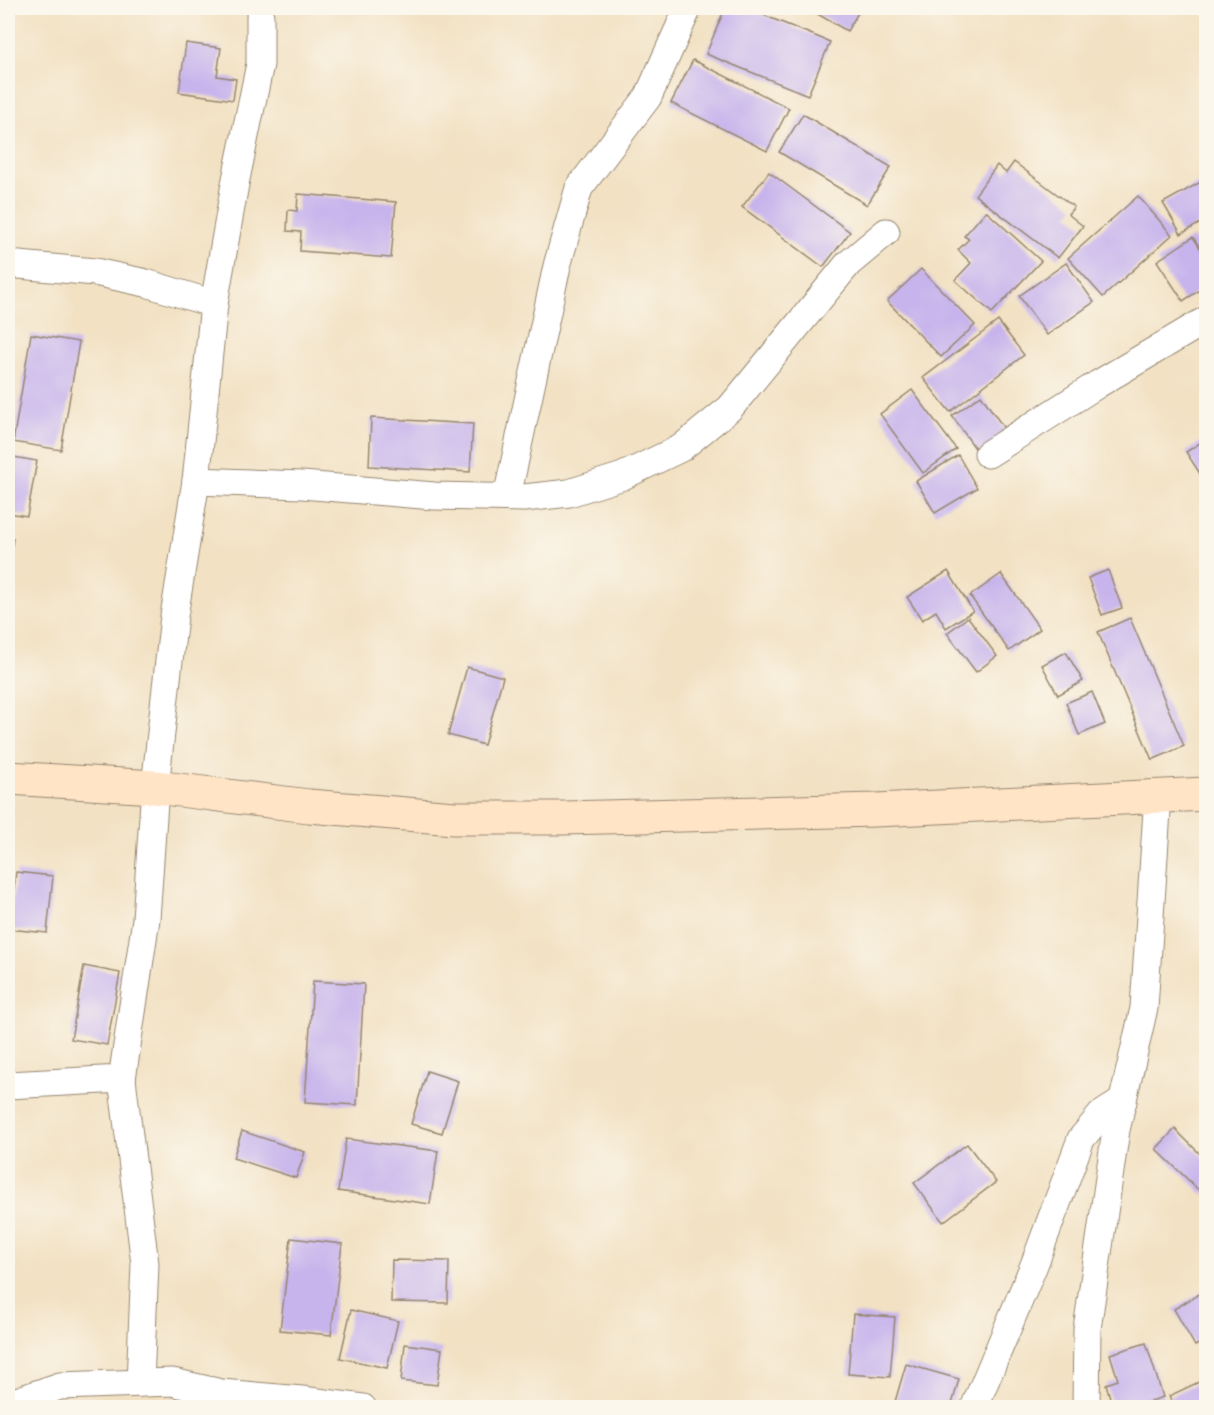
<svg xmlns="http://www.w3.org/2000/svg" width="1214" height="1415" viewBox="0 0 1214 1415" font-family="'Balsamiq Sans',sans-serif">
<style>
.building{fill:#c7b4ec}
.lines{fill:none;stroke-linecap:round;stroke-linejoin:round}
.street-casing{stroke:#968670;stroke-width:29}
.secondary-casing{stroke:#968670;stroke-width:35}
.street{stroke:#fff;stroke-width:27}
.secondary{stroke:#ffe4c6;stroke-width:33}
</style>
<rect width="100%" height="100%" fill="#fbf7ec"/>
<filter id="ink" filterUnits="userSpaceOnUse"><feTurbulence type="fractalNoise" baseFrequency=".0167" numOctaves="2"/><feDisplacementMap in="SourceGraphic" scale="12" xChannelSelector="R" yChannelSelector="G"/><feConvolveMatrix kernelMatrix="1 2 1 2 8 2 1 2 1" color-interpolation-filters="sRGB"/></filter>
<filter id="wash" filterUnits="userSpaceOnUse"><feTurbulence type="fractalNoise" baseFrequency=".008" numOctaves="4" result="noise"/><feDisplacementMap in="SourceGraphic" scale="24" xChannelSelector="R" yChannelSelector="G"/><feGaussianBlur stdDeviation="1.35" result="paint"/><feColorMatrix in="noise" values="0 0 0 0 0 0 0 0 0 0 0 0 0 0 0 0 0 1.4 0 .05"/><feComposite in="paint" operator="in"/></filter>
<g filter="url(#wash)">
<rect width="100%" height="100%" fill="#f2e1c3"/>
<g id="blocks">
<g class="building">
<polygon points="725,8 746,8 830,42 808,95 706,54"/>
<polygon points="807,8 861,8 847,31"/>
<polygon points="186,43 221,48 217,76 236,79 233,100 179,92"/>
<polygon points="693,60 789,108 767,151 671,103"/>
<polygon points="803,114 891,167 867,205 779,152"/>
<polygon points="1014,162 1074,207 1068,214 1083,226 1058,258 975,195 997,165 1006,173"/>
<polygon points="769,172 850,232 823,267 742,207"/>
<polygon points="1206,179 1206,220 1181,234 1163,203"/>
<polygon points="298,194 396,202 391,258 300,251 301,232 287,231 288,210 297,211"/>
<polygon points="1138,196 1172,235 1103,297 1068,258"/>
<polygon points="986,211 1041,261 992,313 955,280 971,263 958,250 969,239 964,236"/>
<polygon points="1193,237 1206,257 1206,286 1183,301 1157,261"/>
<polygon points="1066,263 1094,302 1047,335 1019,296"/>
<polygon points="921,269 975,325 941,357 887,301"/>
<polygon points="998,321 1024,355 950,412 923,378"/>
<polygon points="31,334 79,342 61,450 13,442"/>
<polygon points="912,390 956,449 923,473 880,414"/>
<polygon points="981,395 1010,437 982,458 952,416"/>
<polygon points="371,418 473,424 470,472 369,466"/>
<polygon points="1206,439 1206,483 1186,452"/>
<polygon points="958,455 977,488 935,513 916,481"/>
<polygon points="8,456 37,461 27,516 8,513"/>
<polygon points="8,537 13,538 9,571 8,570"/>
<polygon points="1108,570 1122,608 1102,615 1088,578"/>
<polygon points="948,571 973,611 946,628 936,611 922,620 907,597"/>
<polygon points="1001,574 1040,629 1009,651 970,596"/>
<polygon points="968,617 997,656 976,672 947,633"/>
<polygon points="1130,618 1184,746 1152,760 1098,632"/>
<polygon points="1066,652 1083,681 1058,695 1042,665"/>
<polygon points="467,667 503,677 484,745 448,735"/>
<polygon points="1092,692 1105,724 1079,735 1066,703"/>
<polygon points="16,872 53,876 47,933 9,929"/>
<polygon points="84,966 120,973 107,1045 71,1039"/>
<polygon points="313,981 364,984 357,1105 305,1102"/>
<polygon points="427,1071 458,1081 442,1133 411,1124"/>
<polygon points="1175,1129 1206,1160 1205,1196 1156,1149"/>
<polygon points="242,1131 305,1152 296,1178 233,1158"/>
<polygon points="346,1139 438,1151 430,1204 338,1191"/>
<polygon points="967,1144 996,1182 943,1222 914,1183"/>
<polygon points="291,1238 342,1244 331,1335 280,1330"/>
<polygon points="392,1260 449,1261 448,1303 391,1302"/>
<polygon points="1206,1290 1206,1340 1195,1346 1174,1309"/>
<polygon points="351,1310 398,1321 387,1368 340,1358"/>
<polygon points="853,1314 895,1317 890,1377 848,1374"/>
<polygon points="1146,1343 1163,1397 1131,1408 1113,1408 1106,1384 1118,1380 1110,1354"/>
<polygon points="405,1344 442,1349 437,1385 401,1381"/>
<polygon points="906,1364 959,1379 951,1408 902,1408 894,1405"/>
<polygon points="1201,1381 1206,1394 1206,1408 1175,1408 1169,1396"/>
</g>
</g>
</g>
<g filter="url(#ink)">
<use href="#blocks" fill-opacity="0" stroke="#968670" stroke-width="1.5"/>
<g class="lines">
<g class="street-casing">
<g id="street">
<polyline points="8,264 95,272 146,283 214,304"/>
<polyline points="988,454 1098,384 1206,320"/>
<polyline points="196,481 302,485 434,496 524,498 569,493 623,476 681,448 730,408 848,264 886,232"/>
<polyline points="507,497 557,266 579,188 648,97 688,8"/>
<polyline points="122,1079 145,1264 140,1383"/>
<polyline points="8,1085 122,1079 146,919 155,787 174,616 196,481 214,304 235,184 260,64 260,16"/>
<polyline points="8,1404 60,1386 172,1382 221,1393 302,1400 363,1408"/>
<polyline points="974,1408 1034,1265 1081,1139 1101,1115 1123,1101"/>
<polyline points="1086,1408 1087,1329 1116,1130 1144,1008 1158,795"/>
</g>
</g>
<g class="secondary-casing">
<polyline id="secondary" points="8,778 155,787 309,806 454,818 564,818 876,810 1206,794"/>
</g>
<use href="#street" class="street"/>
<use href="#secondary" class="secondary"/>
</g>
</g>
<rect width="1214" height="1415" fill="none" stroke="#fbf7ec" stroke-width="30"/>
</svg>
